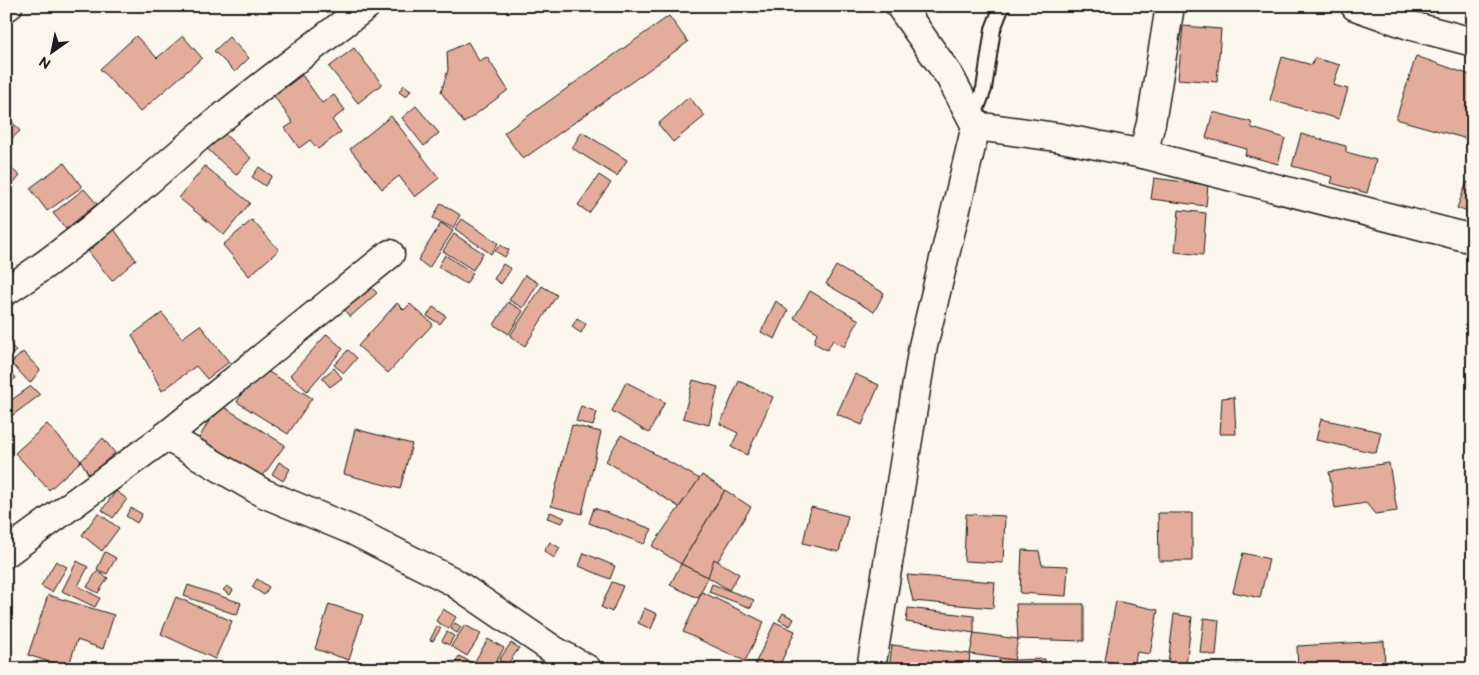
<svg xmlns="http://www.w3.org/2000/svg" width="1479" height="675" viewBox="0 0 1479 675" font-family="'Balsamiq Sans',sans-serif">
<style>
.building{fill:#e4ad9b;stroke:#1c1c1c}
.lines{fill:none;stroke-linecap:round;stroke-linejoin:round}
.lane-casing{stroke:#1c1c1c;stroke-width:18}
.street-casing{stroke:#1c1c1c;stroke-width:31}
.lane{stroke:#fbf7ec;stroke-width:14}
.street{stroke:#fbf7ec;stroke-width:28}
</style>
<rect width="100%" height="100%" fill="#fbf7ec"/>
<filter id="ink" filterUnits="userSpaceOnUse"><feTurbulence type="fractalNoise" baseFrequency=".02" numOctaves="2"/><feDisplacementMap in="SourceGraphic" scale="10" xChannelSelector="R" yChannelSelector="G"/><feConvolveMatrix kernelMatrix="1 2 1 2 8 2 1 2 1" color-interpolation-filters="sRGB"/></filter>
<g filter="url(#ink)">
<g class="building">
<polygon points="669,16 688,42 523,159 504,133"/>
<polygon points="1183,26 1221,29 1217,82 1178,79"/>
<polygon points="136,36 157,58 183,36 202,58 140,112 100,69"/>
<polygon points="229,37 249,58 235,72 214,51"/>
<polygon points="468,42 479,61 487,57 508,90 464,123 441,92 448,70 447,52"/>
<polygon points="354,48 382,84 358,103 329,67"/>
<polygon points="1416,56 1473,76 1473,135 1471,140 1396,119"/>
<polygon points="1282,57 1312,65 1314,58 1340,65 1333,85 1348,89 1339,119 1270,100"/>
<polygon points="302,75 322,103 334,95 345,110 332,120 341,132 318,149 310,140 299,148 285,128 293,123 274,96"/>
<polygon points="404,85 411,90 406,97 399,92"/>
<polygon points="689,97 705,116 673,142 658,124"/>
<polygon points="416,106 439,133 424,146 402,118"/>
<polygon points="1213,112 1251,122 1252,128 1285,138 1278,164 1245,155 1247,149 1206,138"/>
<polygon points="391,116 439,178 415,197 399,176 382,189 350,149"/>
<polygon points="9,118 20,131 6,144 6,121"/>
<polygon points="220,130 251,158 236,175 205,147"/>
<polygon points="582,132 627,160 617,176 572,148"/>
<polygon points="1301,134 1346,146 1346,152 1376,160 1367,193 1331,183 1333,177 1292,166"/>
<polygon points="64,163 82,187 47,211 30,188"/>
<polygon points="7,165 20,176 6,191 6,166"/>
<polygon points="205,166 250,203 224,235 179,198"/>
<polygon points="259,167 272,176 265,186 252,177"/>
<polygon points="599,175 611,183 589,213 578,205"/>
<polygon points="1154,178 1208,185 1206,206 1151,199"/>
<polygon points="1467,182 1473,184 1473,214 1457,208"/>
<polygon points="84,189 97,204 66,229 53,213"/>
<polygon points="441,203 460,215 453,228 433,218"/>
<polygon points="1179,210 1206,213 1203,255 1175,252"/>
<polygon points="462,219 498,243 491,254 455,229"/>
<polygon points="252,220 279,250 249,276 223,245"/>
<polygon points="441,223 453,231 429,268 418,260"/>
<polygon points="114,229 136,260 112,281 88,251"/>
<polygon points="454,234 483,253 473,270 443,251"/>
<polygon points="500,245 509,250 505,257 495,251"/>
<polygon points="445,255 473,273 466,284 438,267"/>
<polygon points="6,258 11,265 6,269"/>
<polygon points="503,264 511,269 501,284 494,279"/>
<polygon points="836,266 884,293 874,312 826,284"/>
<polygon points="525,275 538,283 523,308 509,300"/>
<polygon points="364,280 377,293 350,317 339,303"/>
<polygon points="542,286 557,295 525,346 510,336"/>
<polygon points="810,291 859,320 844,347 833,340 827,350 814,343 817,332 794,318"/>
<polygon points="776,301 788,311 775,339 761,332"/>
<polygon points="508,302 523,311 509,334 494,325"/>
<polygon points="397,303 404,310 410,304 433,324 388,373 358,346"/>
<polygon points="433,307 446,316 440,324 427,316"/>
<polygon points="162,313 182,338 200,325 229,362 207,379 196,366 162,391 132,335"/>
<polygon points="577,318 586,324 581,333 572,327"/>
<polygon points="327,334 343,349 307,391 290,375"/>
<polygon points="6,339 16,351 6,359"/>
<polygon points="348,350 357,358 344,373 334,365"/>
<polygon points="23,352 40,370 30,383 11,363"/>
<polygon points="257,365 312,398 288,434 237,402"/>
<polygon points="6,367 16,378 6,385"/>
<polygon points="334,368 342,378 330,387 322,378"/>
<polygon points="855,374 879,385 862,425 837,414"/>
<polygon points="693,380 718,387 709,425 683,418"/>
<polygon points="739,381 773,397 747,455 731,447 738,433 720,424"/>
<polygon points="626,382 665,402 649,433 612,411"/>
<polygon points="31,386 40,395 6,420 6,404"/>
<polygon points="1234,397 1236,434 1220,434 1222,398"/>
<polygon points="219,404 285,445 262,477 199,438"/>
<polygon points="581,406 597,412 593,426 576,421"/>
<polygon points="1321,419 1381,432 1376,453 1316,440"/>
<polygon points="47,424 81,461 49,490 15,453"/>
<polygon points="572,425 601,432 582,514 551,506"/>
<polygon points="355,429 412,444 400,489 344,474"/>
<polygon points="621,435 700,479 679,507 606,461"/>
<polygon points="103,438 115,453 89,475 81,461"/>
<polygon points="279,462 290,469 283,481 272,474"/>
<polygon points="1389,463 1397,511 1375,514 1366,503 1335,508 1329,472"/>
<polygon points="702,475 725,490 681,564 652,546"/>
<polygon points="725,490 751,507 708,577 681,564"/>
<polygon points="116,491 127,499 113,518 102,510"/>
<polygon points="1473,491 1473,518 1468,492"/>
<polygon points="811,507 848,516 839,552 803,543"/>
<polygon points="131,508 142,514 137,523 126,516"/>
<polygon points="594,508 652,529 644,544 589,523"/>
<polygon points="550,512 565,518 562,523 547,518"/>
<polygon points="98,513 119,528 102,551 82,535"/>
<polygon points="1158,513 1192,513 1192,561 1159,561"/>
<polygon points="966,514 1005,516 1003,563 964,561"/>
<polygon points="550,542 560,548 554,558 544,551"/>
<polygon points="1022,550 1039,551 1042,565 1068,566 1066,596 1020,593"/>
<polygon points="105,552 116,558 107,574 97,569"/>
<polygon points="584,553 615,566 610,579 579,566"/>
<polygon points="1243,553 1269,559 1260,598 1233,592"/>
<polygon points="714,559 739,574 729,590 708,577"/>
<polygon points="56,561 67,567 52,592 41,586"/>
<polygon points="77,561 88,567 78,586 100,598 95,607 62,591"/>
<polygon points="681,564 708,577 698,598 670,585"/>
<polygon points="97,571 108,578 98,593 87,587"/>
<polygon points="907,575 995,582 993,608 913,601"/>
<polygon points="257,579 269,587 264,595 252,587"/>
<polygon points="612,582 623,586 612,612 601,607"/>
<polygon points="712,584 754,600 751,608 709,592"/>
<polygon points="188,585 241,603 237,615 184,596"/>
<polygon points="227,586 233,590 230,595 223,590"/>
<polygon points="702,592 764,622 745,661 683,632"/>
<polygon points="48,595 114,615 103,649 77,640 68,668 28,655"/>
<polygon points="176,597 232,621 215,659 161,634"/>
<polygon points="1116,601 1158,610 1150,654 1137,652 1134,666 1105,661"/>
<polygon points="329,604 363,615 349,660 315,649"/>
<polygon points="1016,604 1084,604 1084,641 1018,639"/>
<polygon points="644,608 657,614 651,629 638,623"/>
<polygon points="908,608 974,616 974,633 906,622"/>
<polygon points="443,609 456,617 449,629 436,621"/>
<polygon points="783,613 794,619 790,626 779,620"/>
<polygon points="1174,614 1192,617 1186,665 1168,663"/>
<polygon points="1204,618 1219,620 1216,656 1200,652"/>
<polygon points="775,622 795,631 778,669 765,669 755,664"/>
<polygon points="455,623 461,627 457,633 451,629"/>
<polygon points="465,625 481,634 467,656 451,646"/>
<polygon points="437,626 441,628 433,641 430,640"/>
<polygon points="447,632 454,636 449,645 442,641"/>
<polygon points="974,633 1018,639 1014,660 970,654"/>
<polygon points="488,639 504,648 492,669 487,669 475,661"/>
<polygon points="1384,641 1385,669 1298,669 1297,646"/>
<polygon points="511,643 519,648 507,665 499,660"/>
<polygon points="892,645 970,654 968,669 889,669"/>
<polygon points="459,656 484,669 452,669"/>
<polygon points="999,658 1014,660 1045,659 1044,669 1000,669"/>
<polygon points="308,662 318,669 303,669"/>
<polygon points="1236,665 1268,669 1236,669"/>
</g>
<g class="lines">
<g class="lane-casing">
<polyline id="lane" points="973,118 984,89 993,29 1002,6"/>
</g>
<g class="street-casing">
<g id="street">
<polyline points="1355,6 1412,26 1473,42"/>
<polyline points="6,7 8,6"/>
<polyline points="976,126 1056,137 1143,154 1473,239"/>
<polyline points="1143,154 1151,123 1170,6"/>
<path d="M6,291C77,246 138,189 201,135C254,90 311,49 366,6"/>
<polyline points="166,436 263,493 352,530 452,581 555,651 587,669"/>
<polyline points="6,553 166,436 390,254"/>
<polyline points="871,669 923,346 976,126 950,77 900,6"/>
</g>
</g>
<use href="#lane" class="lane"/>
<use href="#street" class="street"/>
</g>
</g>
<rect width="1479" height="675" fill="none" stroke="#fbf7ec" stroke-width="25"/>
<rect x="12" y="12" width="1454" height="650" fill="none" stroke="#1c1c1c" stroke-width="2" filter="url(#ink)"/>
<g transform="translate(52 52) rotate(213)" stroke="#fbf7ec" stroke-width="4" paint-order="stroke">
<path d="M0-4L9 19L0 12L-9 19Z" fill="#1c1c1c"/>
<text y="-8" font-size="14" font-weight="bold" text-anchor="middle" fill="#1c1c1c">N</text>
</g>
</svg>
